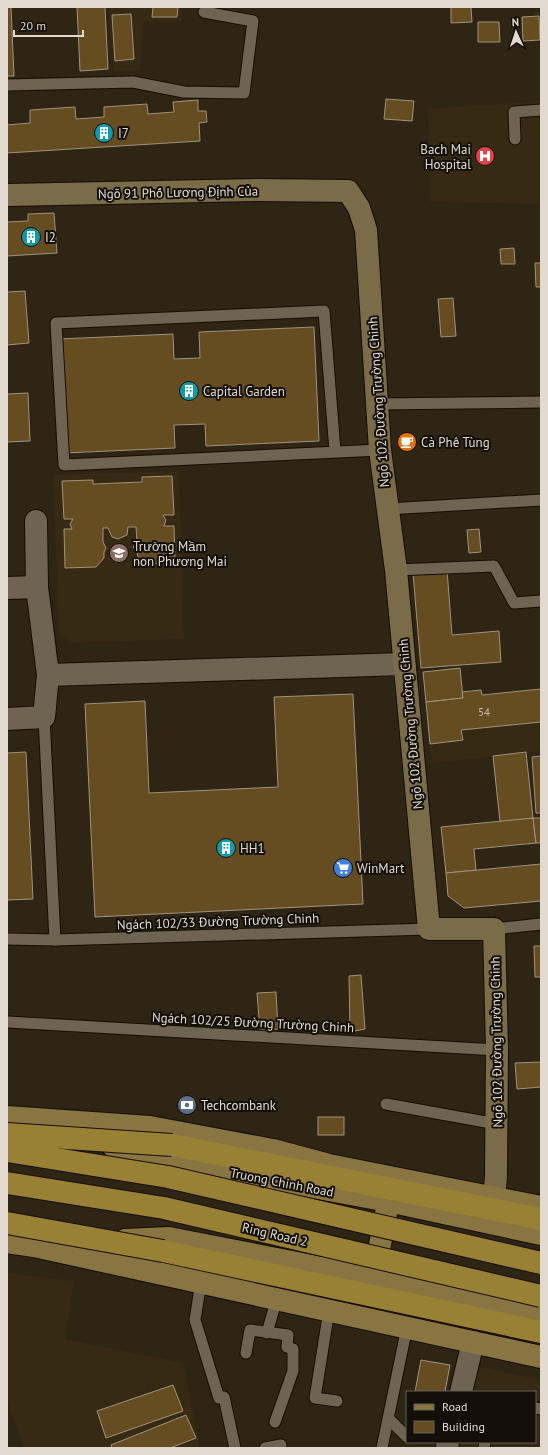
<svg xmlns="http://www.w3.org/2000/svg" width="548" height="1455" viewBox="0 0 548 1455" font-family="'PT Sans',sans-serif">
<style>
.built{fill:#372a14}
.building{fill:#664d21;stroke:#9f9380}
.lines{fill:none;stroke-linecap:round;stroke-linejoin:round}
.lane-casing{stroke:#160e02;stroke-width:13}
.street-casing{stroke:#160e02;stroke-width:24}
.secondary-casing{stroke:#160e02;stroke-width:24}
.primary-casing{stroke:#160e02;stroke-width:24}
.highway-casing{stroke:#160e02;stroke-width:24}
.lane{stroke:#6f6452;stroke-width:11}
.street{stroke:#6f6452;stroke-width:22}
.secondary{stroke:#7b6c49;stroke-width:22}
.primary{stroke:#887541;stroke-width:22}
.highway{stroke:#988035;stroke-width:22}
.highway-bridge-casing{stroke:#160e02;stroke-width:24;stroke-linecap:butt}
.highway-bridge{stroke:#988035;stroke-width:22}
.labels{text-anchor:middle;stroke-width:4;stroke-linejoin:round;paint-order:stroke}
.number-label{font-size:11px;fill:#c2b7a4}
.poi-label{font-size:13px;fill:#e0dad0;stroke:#130f08;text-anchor:start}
.street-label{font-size:13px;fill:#e0dad0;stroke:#130f08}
</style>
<rect width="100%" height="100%" fill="#2e2515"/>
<g class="built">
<polygon points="109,7 182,7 182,21 143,22 140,71 113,70"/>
<polygon points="541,101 541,204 430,202 428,109"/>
<polygon points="179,471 184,639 72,643 59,632 53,475"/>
<polygon points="541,689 541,751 432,763 426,702 462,692 481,690 482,695"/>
<polygon points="7,1273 74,1281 65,1339 183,1363 200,1448 24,1448 7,1401"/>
<polygon points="478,1366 541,1380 541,1448 458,1448 459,1442 535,1442 535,1392 472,1392"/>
</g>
<g class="building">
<polygon points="7,7 11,7 14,76 7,76"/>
<polygon points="77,7 105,7 108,69 80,71"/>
<polygon points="153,7 178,7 177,17 152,17"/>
<polygon points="451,7 471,7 472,22 451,23"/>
<polygon points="131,14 134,59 115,61 112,15"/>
<polygon points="539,16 540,40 523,41 522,17"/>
<polygon points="478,22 499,22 500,42 478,42"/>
<polygon points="386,99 414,101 412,121 384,119"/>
<polygon points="198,100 198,111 206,111 207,122 199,123 200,141 7,153 7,125 30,123 30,110 75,107 76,119 104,117 104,107 147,104 148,114 174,112 173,102"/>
<polygon points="54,213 57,253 7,256 7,222 28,221 28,214"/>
<polygon points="514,248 515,264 501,264 500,249"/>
<polygon points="535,263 541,263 541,287 536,287"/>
<polygon points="25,291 29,343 7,345 7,292"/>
<polygon points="453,298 456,336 441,337 438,299"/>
<polygon points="314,327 319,441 206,446 205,424 174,425 175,448 64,453 59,339 173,334 174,359 200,358 199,332"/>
<polygon points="28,393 30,441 7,442 7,394"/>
<polygon points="172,476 174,515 163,515 166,520 164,526 174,526 175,563 143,564 139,562 137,552 133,547 137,542 136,527 128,527 127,535 118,539 112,537 108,528 103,528 103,542 106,548 104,552 104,558 96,567 65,568 64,529 72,529 70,524 73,519 64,519 62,481 93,480 93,484 142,482 142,477"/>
<polygon points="479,529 481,552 469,553 467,530"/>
<polygon points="447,570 452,635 499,631 501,662 421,668 413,573"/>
<polygon points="460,668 463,698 426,702 423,672"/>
<polygon points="541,689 541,722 461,730 463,740 430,744 426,702 463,698 462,692 481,690 482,695"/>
<polygon points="353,694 363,904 95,917 85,704 145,701 149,793 278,787 274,697"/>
<polygon points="26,752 33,899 7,900 7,753"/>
<polygon points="526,752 533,818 500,822 493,756"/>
<polygon points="541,756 541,813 536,813 532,757"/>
<polygon points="533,818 536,843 474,849 476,870 446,873 441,827"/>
<polygon points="533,818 541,818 541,843 536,843"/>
<polygon points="541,864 541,901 464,908 448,896 446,873"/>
<polygon points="534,946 541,946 541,977 535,977"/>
<polygon points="361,975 365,1029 350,1032 349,976"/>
<polygon points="276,992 278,1029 260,1030 257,993"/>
<polygon points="541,1062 541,1087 517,1089 515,1063"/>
<rect x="318" y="1117" width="26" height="18"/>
<polygon points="421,1360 450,1365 445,1392 415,1392"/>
<polygon points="173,1385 183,1411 106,1438 97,1411"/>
<polygon points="186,1415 196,1438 170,1448 112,1448 111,1445"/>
</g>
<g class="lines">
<g class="lane-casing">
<g id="lane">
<polyline points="7,85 133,82 184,92 244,93 253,21 204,12"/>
<polyline points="515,139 514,112 541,110"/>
<polyline points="377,404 541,402"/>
<polyline points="335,451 324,311 56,323 64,465 380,450"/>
<polyline points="387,509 541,500"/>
<polyline points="396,570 494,566 514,603 541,601"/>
<polyline points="44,717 55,940"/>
<polyline points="494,929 541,924"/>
<polyline points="7,939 55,940 429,929"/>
<polyline points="8,1022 497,1050"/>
<polyline points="386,1104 497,1124"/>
<polyline points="201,1282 195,1320 219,1398 224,1397 235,1448"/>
<polyline points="329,1310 315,1398 337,1401"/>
<polyline points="267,1333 277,1298"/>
<polyline points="246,1353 250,1330 288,1335 287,1347 293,1349 293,1371 275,1422"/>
<polyline points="535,1408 541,1409"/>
<polyline points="389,1419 407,1437"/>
<polyline points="265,1448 281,1445"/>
<polyline points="382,1448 407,1327"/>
<polyline points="484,1448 485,1442"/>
</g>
</g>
<g class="street-casing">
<g id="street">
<polyline points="7,588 37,587"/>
<polyline points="48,675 404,664"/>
<polyline points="7,719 44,717 48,675 37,587 36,521"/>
<polyline points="461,1392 473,1342"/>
<polyline points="447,1448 448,1442"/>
</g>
</g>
<g class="secondary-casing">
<polyline id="secondary" points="7,195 260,190 348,191 359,208 366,230 380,450 396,570 429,929 494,929 497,1050 496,1177 494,1198"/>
</g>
<g class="primary-casing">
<g id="primary">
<polyline points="7,1117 150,1127 273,1150 329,1165 541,1207"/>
<polyline points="113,1146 156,1158 388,1201 541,1234"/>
<polyline points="125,1240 169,1238 374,1278 541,1314"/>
<polyline points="7,1242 34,1246 541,1357"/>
<polyline points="374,1276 387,1208"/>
</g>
</g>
<g class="highway-casing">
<g id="highway">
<polyline points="172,1145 541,1219"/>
<polyline points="163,1251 541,1332"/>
</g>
</g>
<use href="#lane" class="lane"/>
<use href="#street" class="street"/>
<use href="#secondary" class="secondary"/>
<use href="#primary" class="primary"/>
<use href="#highway" class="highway"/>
<g class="highway-bridge-casing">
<g id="highway-bridge">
<polyline points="7,1134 172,1145"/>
<polyline points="7,1151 168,1177 541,1263"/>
<polyline points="7,1183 164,1208 541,1296"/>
<polyline points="7,1223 163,1251"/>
</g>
</g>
<use href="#highway-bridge" class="highway-bridge"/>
</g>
<defs>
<g id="building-disc" transform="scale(1)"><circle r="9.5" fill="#0f9aa8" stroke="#130f08"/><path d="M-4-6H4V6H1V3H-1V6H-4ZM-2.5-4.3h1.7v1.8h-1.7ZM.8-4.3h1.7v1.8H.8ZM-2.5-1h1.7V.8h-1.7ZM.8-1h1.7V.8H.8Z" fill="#fff"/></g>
<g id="hospital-disc" transform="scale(1)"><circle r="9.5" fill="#e0444e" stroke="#130f08"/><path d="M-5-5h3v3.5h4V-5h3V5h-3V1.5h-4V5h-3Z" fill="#fff"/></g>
<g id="cafe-disc" transform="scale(1)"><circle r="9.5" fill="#e8710a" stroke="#130f08"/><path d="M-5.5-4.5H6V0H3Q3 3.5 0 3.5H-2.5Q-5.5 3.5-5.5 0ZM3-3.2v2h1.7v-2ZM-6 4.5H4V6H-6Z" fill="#fff"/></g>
<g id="school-disc" transform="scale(1)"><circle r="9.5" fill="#8d6e63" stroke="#130f08"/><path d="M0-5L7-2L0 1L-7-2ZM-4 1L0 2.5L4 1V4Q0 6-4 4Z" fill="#fff"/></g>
<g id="supermarket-disc" transform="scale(1)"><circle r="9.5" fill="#3f7fe0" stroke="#130f08"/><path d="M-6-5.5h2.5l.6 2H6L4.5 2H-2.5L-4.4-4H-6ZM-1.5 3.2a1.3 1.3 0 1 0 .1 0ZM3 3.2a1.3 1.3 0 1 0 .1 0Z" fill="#fff"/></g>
<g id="bank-disc" transform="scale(1)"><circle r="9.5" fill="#5c6f8a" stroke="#130f08"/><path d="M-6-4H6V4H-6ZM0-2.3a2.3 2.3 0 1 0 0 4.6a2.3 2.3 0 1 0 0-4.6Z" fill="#fff"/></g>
</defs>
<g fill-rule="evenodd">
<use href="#building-disc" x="104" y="133"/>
<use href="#hospital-disc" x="485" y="156"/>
<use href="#building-disc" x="31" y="237"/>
<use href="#building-disc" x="189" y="391"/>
<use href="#cafe-disc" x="407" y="442"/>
<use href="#school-disc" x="119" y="553"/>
<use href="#building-disc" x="226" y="848"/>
<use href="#supermarket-disc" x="343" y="868"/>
<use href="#bank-disc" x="187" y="1105"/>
</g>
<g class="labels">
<g class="number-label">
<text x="484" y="716">54</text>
</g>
<g class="poi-label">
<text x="118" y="138">I7</text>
<text x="471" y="154" text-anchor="end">Bach Mai<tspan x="471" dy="15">Hospital</tspan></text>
<text x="45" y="242">I2</text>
<text x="203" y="396">Capital Garden</text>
<text x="421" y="447">Cà Phê Tùng</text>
<text x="133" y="551">Trường Mầm<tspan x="133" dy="15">non Phương Mai</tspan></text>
<text x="240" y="853">HH1</text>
<text x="357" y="873">WinMart</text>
<text x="201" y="1110">Techcombank</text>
</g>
<g class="street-label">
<text transform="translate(178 192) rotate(-1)" y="5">Ngõ 91 Phố Lương Định Của</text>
<text transform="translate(378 402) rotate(-94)" y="5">Ngõ 102 Đường Trường Chinh</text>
<text transform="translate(410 724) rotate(-95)" y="5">Ngõ 102 Đường Trường Chinh</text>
<text transform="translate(218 921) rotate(-2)" y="5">Ngách 102/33 Đường Trường Chinh</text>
<text transform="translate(253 1022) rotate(3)" y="5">Ngách 102/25 Đường Trường Chinh</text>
<text transform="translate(496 1042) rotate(-91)" y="5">Ngõ 102 Đường Trường Chinh</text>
<text transform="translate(282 1182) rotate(11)" y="5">Truong Chinh Road</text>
<text transform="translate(275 1234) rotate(13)" y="5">Ring Road 2</text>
</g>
</g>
<rect width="548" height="1455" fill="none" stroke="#e0dad0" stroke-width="16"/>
<rect x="406" y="1391" width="130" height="52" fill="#130f08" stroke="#656058"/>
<rect x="414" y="1404" width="20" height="6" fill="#887541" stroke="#656058"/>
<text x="442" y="1411" font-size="12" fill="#e0dad0">Road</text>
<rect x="414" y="1421" width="20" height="12" fill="#664d21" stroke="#656058"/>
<text x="442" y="1431" font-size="12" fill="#e0dad0">Building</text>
<g transform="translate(516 32) rotate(357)" stroke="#130f08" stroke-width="3" paint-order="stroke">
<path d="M0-3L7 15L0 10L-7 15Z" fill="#e0dad0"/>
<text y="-6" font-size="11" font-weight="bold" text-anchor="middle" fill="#e0dad0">N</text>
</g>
<path d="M14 30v6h69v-6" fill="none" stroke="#e0dad0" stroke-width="2"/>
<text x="20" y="30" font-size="12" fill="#e0dad0" stroke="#130f08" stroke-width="3" paint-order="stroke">20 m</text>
</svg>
